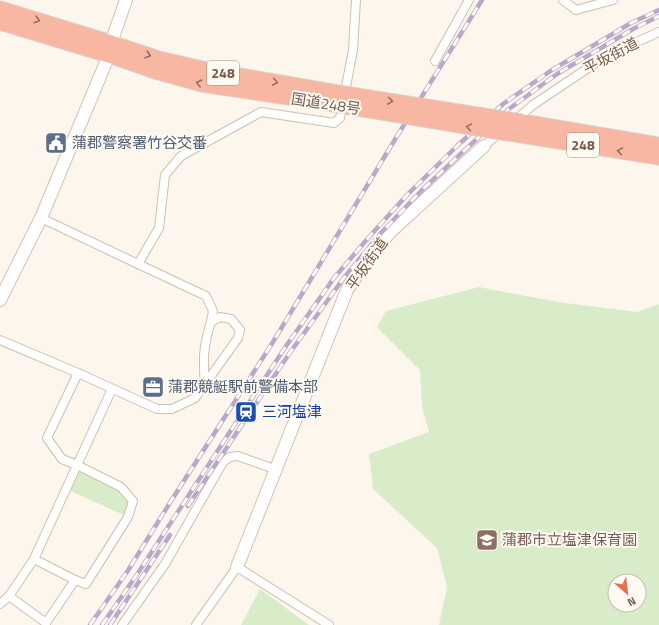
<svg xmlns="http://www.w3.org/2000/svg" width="659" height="625" viewBox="0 0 659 625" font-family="'Titillium Web','Noto Sans JP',sans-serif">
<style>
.green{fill:#d8ecc9;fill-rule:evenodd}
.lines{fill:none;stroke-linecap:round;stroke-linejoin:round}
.street-casing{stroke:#d1beb0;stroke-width:10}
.secondary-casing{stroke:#d6c0b0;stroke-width:14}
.highway-casing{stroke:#dad1cd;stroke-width:17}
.street{stroke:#fff;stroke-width:8}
.secondary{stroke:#fff;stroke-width:12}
.highway{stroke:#f7b7a3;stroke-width:15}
.rail-casing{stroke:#b9a8c9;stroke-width:4.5}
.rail{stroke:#fffaf3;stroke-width:3;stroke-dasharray:9;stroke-linecap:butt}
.highway-bridge-casing{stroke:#dad1cd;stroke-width:17;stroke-linecap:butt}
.highway-bridge{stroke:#f7b7a3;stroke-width:15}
.oneway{stroke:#936e5e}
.labels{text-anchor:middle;stroke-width:4;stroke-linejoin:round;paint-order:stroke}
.shield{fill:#fffaf3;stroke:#a28b7f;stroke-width:1}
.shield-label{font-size:14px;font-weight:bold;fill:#7a5c4d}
.street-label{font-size:15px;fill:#7a5c4d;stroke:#fffaf3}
.service-label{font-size:15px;fill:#4e5e75;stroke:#fffaf3;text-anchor:start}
.transit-label{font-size:15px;fill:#164399;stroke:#fffaf3;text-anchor:start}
.education-label{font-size:15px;fill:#785e54;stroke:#fffaf3;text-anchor:start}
</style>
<rect width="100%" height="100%" fill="#fdf6ec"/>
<g class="green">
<path d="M479,287L558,302L637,312L659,304V625H439L447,587L437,548L373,489L369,454L429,432L422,407L420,370L377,327L386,311ZM615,581H639V605H615Z"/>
<polygon points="77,465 121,487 133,501 128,517 66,489"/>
<polygon points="260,589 309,625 241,625"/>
</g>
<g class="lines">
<g class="street-casing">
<g id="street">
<polyline points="563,0 576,10 613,0"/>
<polyline points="435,61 469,0"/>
<polyline points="514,121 533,105 606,56 659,32"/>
<polyline points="484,146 502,131"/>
<polyline points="41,218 138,264 159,228 165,175 181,156 261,112 334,123 340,118 353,50 356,0"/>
<polyline points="138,264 206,296 213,311 211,322"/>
<path d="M0,340L78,373L157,409H172L195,398L238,338L240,330L231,319L220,317L211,322C203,346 203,360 205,385"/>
<polyline points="75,580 86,584 128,517 133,501 121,487 77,465 62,459 47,438 78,373"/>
<polyline points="9,596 46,623 75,580 34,559"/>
<polyline points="0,604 9,596 34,559 112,389"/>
<polyline points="122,625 165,564 223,462 230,457 238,456 277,470"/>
<polyline points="196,625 237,567 329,625"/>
</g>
</g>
<g class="secondary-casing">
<g id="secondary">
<polyline points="0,300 41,218 109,55 111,43 126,0"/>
<polyline points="237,567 347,290 364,265 390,232 484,146"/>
</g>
</g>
<g class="highway-casing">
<g id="highway">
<polyline points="0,9 111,43 159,59 211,71 338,93"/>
<polyline points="0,22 109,55 155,71 202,84 334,104"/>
<polyline points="522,122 659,145"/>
<polyline points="508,133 659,157"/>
</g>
</g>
<use href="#street" class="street"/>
<use href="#secondary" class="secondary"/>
<use href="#highway" class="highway"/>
<g class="rail-casing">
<g id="rail">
<polyline points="188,506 289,354 343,279 380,234 423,189 509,109 557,74 633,29 659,16"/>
<polyline points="90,625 127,572 171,501 273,342 394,141 482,0"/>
<polyline points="102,625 138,573 284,349 334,278 369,237 408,194 457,146 503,104 552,70 631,23 659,10"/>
<polyline points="110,625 170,535"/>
</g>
</g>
<use href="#rail" class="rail"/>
<g class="highway-bridge-casing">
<g id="highway-bridge">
<polyline points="338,93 522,122"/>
<polyline points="334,104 508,133"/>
</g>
</g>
<use href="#highway-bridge" class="highway-bridge"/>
</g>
<defs><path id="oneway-chevron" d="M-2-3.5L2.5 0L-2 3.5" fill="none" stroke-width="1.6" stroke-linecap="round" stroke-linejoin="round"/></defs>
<g class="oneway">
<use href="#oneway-chevron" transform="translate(37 20) rotate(17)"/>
<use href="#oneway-chevron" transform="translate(148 55) rotate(19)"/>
<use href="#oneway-chevron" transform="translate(275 82) rotate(10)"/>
<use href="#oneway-chevron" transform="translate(199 83) rotate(-166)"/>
<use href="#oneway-chevron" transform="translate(390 101) rotate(9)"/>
<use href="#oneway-chevron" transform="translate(469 127) rotate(-171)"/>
<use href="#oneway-chevron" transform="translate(620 151) rotate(-171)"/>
</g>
<defs>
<g id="civic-square" transform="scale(1.15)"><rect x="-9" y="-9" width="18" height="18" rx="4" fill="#5c6f8a" stroke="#fffaf3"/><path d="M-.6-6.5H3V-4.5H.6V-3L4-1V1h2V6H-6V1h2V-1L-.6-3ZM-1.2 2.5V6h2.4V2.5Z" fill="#fff"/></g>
<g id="office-square" transform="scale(1.15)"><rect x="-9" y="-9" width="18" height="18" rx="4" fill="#5c6f8a" stroke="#fffaf3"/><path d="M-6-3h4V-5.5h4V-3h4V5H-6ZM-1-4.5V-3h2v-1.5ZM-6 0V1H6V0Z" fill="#fff"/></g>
<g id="station-square" transform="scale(1.15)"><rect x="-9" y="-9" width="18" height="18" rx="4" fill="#1a4fb4" stroke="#fffaf3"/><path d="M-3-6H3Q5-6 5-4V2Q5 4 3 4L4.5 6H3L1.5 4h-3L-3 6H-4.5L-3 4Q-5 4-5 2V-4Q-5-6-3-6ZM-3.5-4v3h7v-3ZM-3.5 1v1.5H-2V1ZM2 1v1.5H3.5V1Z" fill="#fff"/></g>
<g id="school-square" transform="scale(1.15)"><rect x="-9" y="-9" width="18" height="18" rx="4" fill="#8d6e63" stroke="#fffaf3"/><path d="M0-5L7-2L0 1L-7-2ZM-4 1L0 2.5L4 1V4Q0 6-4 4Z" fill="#fff"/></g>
</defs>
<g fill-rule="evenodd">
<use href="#civic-square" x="56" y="143"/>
<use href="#office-square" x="153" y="387"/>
<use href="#station-square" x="246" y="412"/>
<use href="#school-square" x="487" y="540"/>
</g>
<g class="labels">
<g class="shield">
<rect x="207" y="61" width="32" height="24" rx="3"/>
<rect x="567" y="133" width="32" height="24" rx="3"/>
</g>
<g class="shield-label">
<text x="223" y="78">248</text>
<text x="583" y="150">248</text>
</g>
<g class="street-label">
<text transform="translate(611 56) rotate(-28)" y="5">平坂街道</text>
<text transform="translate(326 104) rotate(9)" y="5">国道248号</text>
<text transform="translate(367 264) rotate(-55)" y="5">平坂街道</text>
</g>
<g class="service-label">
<text x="72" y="148">蒲郡警察署竹谷交番</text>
<text x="168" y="392">蒲郡競艇駅前警備本部</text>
</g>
<g class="transit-label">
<text x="262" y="417">三河塩津</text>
</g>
<g class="education-label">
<text x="502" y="545">蒲郡市立塩津保育園</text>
</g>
</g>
<g transform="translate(627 593) rotate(152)"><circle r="19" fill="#fffaf3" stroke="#cabbb1"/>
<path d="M0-3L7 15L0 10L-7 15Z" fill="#e76f51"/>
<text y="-6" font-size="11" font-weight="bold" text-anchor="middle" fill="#7a5c4d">N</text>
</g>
</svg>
